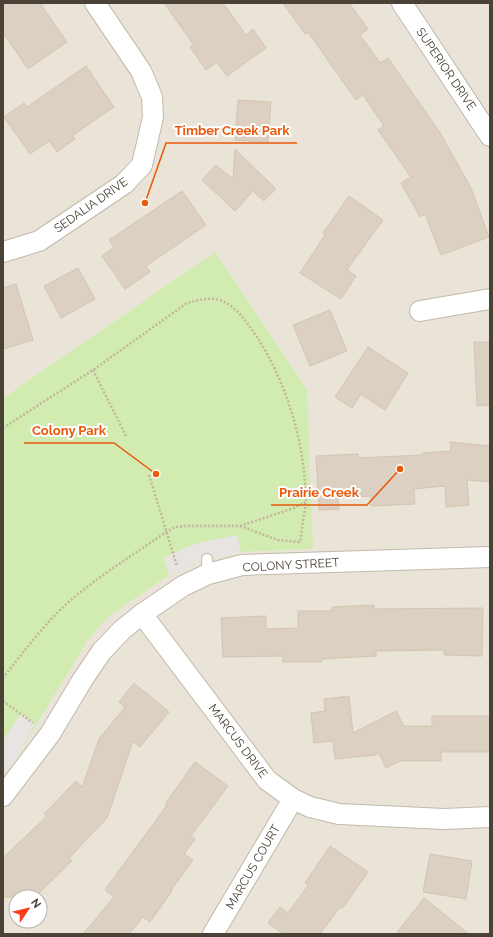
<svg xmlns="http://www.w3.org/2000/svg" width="493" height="937" viewBox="0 0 493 937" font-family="Raleway,sans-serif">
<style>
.residential{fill:#e9e4d7;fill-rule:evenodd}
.green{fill:#d1ebb1}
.parking{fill:#e7e4e1}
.building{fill:#dbd0c1;stroke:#d3c5b1}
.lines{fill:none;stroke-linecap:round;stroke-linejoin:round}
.service-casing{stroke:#c1baab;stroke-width:12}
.minor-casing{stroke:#c1baab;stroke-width:22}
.path{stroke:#c4b59c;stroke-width:2.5;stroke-dasharray:2 2;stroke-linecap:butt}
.service{stroke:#fff;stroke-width:10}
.minor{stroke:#fff;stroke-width:20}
.labels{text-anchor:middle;stroke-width:4;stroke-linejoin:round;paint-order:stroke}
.street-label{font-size:12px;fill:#4a4237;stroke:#fff}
.leader{fill:none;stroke:#e8590c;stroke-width:1.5}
.callout-dot{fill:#e8590c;stroke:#fff;stroke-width:1.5}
.callout-label{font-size:13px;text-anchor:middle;font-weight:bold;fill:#e8590c;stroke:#fff;stroke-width:4;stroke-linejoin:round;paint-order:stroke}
</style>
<rect width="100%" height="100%" fill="#f5f2ea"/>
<path class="residential" d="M3,3H490V934H3V774L18,755L88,640L109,616L139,595L169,575L183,568L207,559L241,552L312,549L215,252L3,398ZM16,897H40V921H16Z"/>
<polygon class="green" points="215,252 307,390 313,549 241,552 198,562 169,575 109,616 88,640 18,755 3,774 3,398"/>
<g class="parking">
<polygon points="237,535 241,552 198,562 169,575 163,558 187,547 203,542"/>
<polygon points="21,713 35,724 18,755 3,774 3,740"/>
</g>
<g class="building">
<polygon points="3,3 40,3 67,42 28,69 3,33"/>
<polygon points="164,3 223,3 246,35 253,29 266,48 227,76 217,62 206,70 190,47 193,44"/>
<polygon points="283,3 349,3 368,29 360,35 380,63 388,58 439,131 471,188 489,237 441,255 425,214 420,217 401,183 411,177 378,130 384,126 363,95 356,100 308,32 305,34"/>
<polygon points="86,66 114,107 72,136 75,139 57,152 49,141 30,154 4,117 24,103 27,107"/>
<polygon points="238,100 271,102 268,142 235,140"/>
<polygon points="235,149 276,189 264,201 253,191 235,211 202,180 216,165 233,179"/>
<polygon points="182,191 206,225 146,266 150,272 125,289 102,256 114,247 109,240"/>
<polygon points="349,196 383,220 347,270 356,276 341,299 300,273 325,235 323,233"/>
<polygon points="78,268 95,299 61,318 44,286"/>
<polygon points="16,284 33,340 3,349 3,288"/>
<polygon points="330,310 347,351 310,366 293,325"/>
<polygon points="474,342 490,342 490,405 477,406"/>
<polygon points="368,347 408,373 385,410 361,394 352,408 335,397"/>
<polygon points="450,442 490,446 490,482 467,480 469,505 446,507 445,486 414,489 415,504 371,506 371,496 338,498 339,509 319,510 316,456 358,454 358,458 423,455 423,453 451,451"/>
<polygon points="374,605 374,609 483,608 482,656 444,655 444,650 376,651 376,656 322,659 322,662 283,662 283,656 223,657 221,618 266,616 266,629 298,628 298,611 332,611 332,607"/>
<polygon points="134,683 169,712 140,747 133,741 107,818 69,858 72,861 35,897 3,897 3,858 47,816 44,814 76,781 82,787 99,739 125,707 119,702"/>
<polygon points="349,696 353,733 396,711 404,726 432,726 432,716 490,716 490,752 441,752 441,761 400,761 386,768 379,753 375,755 335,759 333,741 314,743 311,713 325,711 324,699"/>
<polygon points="195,762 228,786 191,836 195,839 184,854 193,860 171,890 172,891 150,922 143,917 129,934 83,934 114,897 105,890 167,805 165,804"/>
<polygon points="330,846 368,872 342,909 340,907 320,934 283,934 268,923 280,907 288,913 308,886 305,883"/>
<polygon points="430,854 472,861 466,899 423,892"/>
<polygon points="424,898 469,934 396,934"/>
</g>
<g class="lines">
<g class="service-casing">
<polyline id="service" points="207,559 208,574"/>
</g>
<g class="minor-casing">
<g id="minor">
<polyline points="402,3 490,136"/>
<polyline points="3,252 39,241 124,184 142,165 153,117 152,97 141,71 95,3"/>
<polyline points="420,311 490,299"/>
<polyline points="142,614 267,780 293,799 310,807 339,814 444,819 490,817"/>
<polyline points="3,796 50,734 83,679 102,651 122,630 142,614 183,586 208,574 242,565 490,557"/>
<polyline points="213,934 293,799"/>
</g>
</g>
<g class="path">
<polyline points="93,370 126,436"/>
<path d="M3,428L93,370L187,303C198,300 210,297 220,300C236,306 246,321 255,334C287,382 305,443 306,502L294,508L240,526H183L175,527L166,532C132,556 90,581 60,610C39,631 21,655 3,678"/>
<polyline points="149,475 177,566"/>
<polyline points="240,526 278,540 300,542 306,502"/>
<polyline points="3,701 33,723"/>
</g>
<use href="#service" class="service"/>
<use href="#minor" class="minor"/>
</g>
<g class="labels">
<g class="street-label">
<text transform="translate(446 69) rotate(56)" y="4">SUPERIOR DRIVE</text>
<text transform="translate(91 205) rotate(-35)" y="4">SEDALIA DRIVE</text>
<text transform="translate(291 565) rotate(-3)" y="4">COLONY STREET</text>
<text transform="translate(238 741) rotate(53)" y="4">MARCUS DRIVE</text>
<text transform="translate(253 867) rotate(-60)" y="4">MARCUS COURT</text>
</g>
</g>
<path class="leader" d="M145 203L166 143H297M156 474L114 443H24M400 469L367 505H271"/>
<g class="callout-dot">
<circle cx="145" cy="203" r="4"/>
<circle cx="156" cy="474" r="4"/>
<circle cx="400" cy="469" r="4"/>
</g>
<g class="callout-label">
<text x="232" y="135">Timber Creek Park</text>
<text x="69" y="435">Colony Park</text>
<text x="319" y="497">Prairie Creek</text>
</g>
<rect width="493" height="937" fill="none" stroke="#4a4237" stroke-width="8"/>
<g transform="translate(28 909) rotate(55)"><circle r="19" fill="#ffffff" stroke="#b7b3af"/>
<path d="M0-3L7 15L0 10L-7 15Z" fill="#ff3817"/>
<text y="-6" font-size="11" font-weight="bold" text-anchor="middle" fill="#4a4237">N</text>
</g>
</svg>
